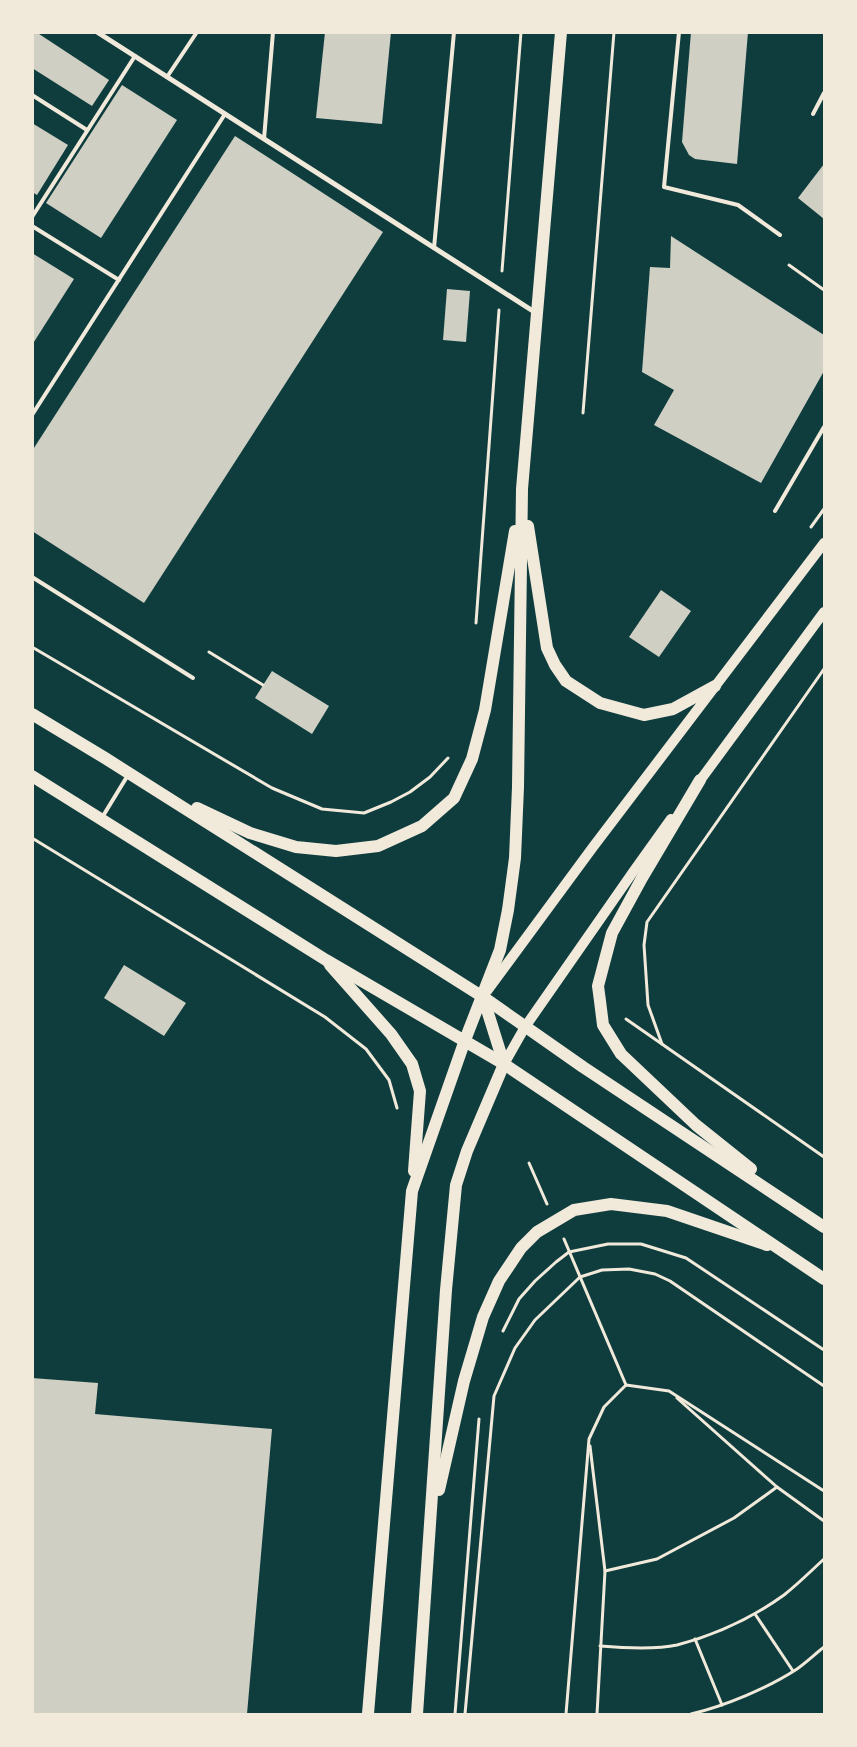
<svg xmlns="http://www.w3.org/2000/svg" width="857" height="1747" viewBox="0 0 857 1747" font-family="Ubuntu,sans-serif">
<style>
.building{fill:#cfcfc3}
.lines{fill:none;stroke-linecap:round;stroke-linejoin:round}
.path{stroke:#f1e9da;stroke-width:3}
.service{stroke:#f1e9da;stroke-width:4}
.minor{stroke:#f1e9da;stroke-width:5}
.secondary{stroke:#f1e9da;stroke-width:10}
.primary{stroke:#f1e9da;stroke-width:12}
</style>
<rect width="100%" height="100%" fill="#0f3d3e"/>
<g class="building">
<polygon points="32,32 36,32 109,80 92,106 32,68"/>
<polygon points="325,32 391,32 382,124 316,118"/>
<polygon points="691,32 748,32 737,164 695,159 689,155 682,142"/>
<polygon points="122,85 177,120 101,238 46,203"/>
<polygon points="32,123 68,145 37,195 32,192"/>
<polygon points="235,136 383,232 144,603 32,531 32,451"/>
<polygon points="824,164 824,219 798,198"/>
<polygon points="671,236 824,335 824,371 761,483 654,425 674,390 642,372 650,267 670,268"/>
<polygon points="32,253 74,279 32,345"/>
<polygon points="447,289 470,291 466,342 443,340"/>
<polygon points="661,590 691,611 659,657 629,637"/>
<polygon points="272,671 329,706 312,734 255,698"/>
<polygon points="124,965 186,1003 164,1036 104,998"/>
<polygon points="32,1378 98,1383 95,1414 272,1429 247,1714 32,1714"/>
</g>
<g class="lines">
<g class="path">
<polyline points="789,265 824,290"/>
<polyline points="502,271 521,32"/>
<polyline points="583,413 614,32"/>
<polyline points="811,527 824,509"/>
<polyline points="476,623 499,310"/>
<polyline points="32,647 272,788 322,809 364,813 391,802 410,792 430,777 448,758"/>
<polyline points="209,652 263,685"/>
<polyline points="32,838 325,1017 366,1049 389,1080 397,1108"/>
<polyline points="626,1019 824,1157"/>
<polyline points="662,1044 648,1005 644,945 647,922 824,669"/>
<polyline points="529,1163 547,1204"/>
<polyline points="564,1239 626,1385"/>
<polyline points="503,1331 519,1299 535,1281 556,1262 569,1252 608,1244 641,1244 686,1258 824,1350"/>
<polyline points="677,1398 777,1487 824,1521"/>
<polyline points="590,1446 605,1571 597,1714"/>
<polyline points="605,1571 657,1559 734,1518 777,1487"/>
<polyline points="755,1614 793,1671"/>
<polyline points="695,1639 722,1705"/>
<path d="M600,1646C624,1648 654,1650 677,1645C715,1635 752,1618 784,1595C798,1584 811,1571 824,1559"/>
<polyline points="455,1714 479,1419"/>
<polyline points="465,1714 494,1396 515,1348 535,1320 580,1277 602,1270 629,1269 655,1274 670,1281 824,1386"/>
<polyline points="566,1714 589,1439 604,1407 626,1385 669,1391 824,1491"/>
<path d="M691,1714C725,1706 768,1688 797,1669C807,1662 815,1654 824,1647"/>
</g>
<g class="service">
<polyline points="679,32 664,187 738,205 780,235"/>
<polyline points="167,77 197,32"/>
<polyline points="32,95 87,130"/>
<polyline points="813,114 824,93"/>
<polyline points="264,139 273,32"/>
<polyline points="32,217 135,56"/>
<polyline points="32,226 119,280"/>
<polyline points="434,248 454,32"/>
<polyline points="32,415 225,114"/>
<polyline points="775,511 824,427"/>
<polyline points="32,577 193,678"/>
<polyline points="103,816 128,775"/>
</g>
<polyline class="minor" points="97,32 536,313"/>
<g class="secondary">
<polyline points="696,786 824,612"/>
<polyline points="487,991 593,847 824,543"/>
<polyline points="504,1064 525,1027 633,872 671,819"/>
</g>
<g class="primary">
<polyline points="528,526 547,648 555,665 566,681 600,703 644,715 673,709 715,686"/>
<polyline points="32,714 105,758 483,997 583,1067 824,1227"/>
<polyline points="32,776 326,960 504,1064 824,1279"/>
<polyline points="700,780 642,878 612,933 598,986 600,1001 603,1025 621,1054 696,1125 751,1169"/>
<polyline points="197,808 250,833 296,847 336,851 378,846 422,826 454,798 472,759 485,710 515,531"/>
<polyline points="330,965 391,1034 412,1064 420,1091 414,1171"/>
<polyline points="483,997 504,1064"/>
<polyline points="439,1490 464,1381 483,1317 499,1281 521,1248 537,1232 574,1210 611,1204 667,1211 767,1245"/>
<polyline points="368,1714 412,1191 465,1040 500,950 508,910 515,858 518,787 522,489 561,32"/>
<polyline points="417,1714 446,1290 456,1185 467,1151 504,1064"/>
</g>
</g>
<rect width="857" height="1747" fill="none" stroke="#f1e9da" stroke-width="68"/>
</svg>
